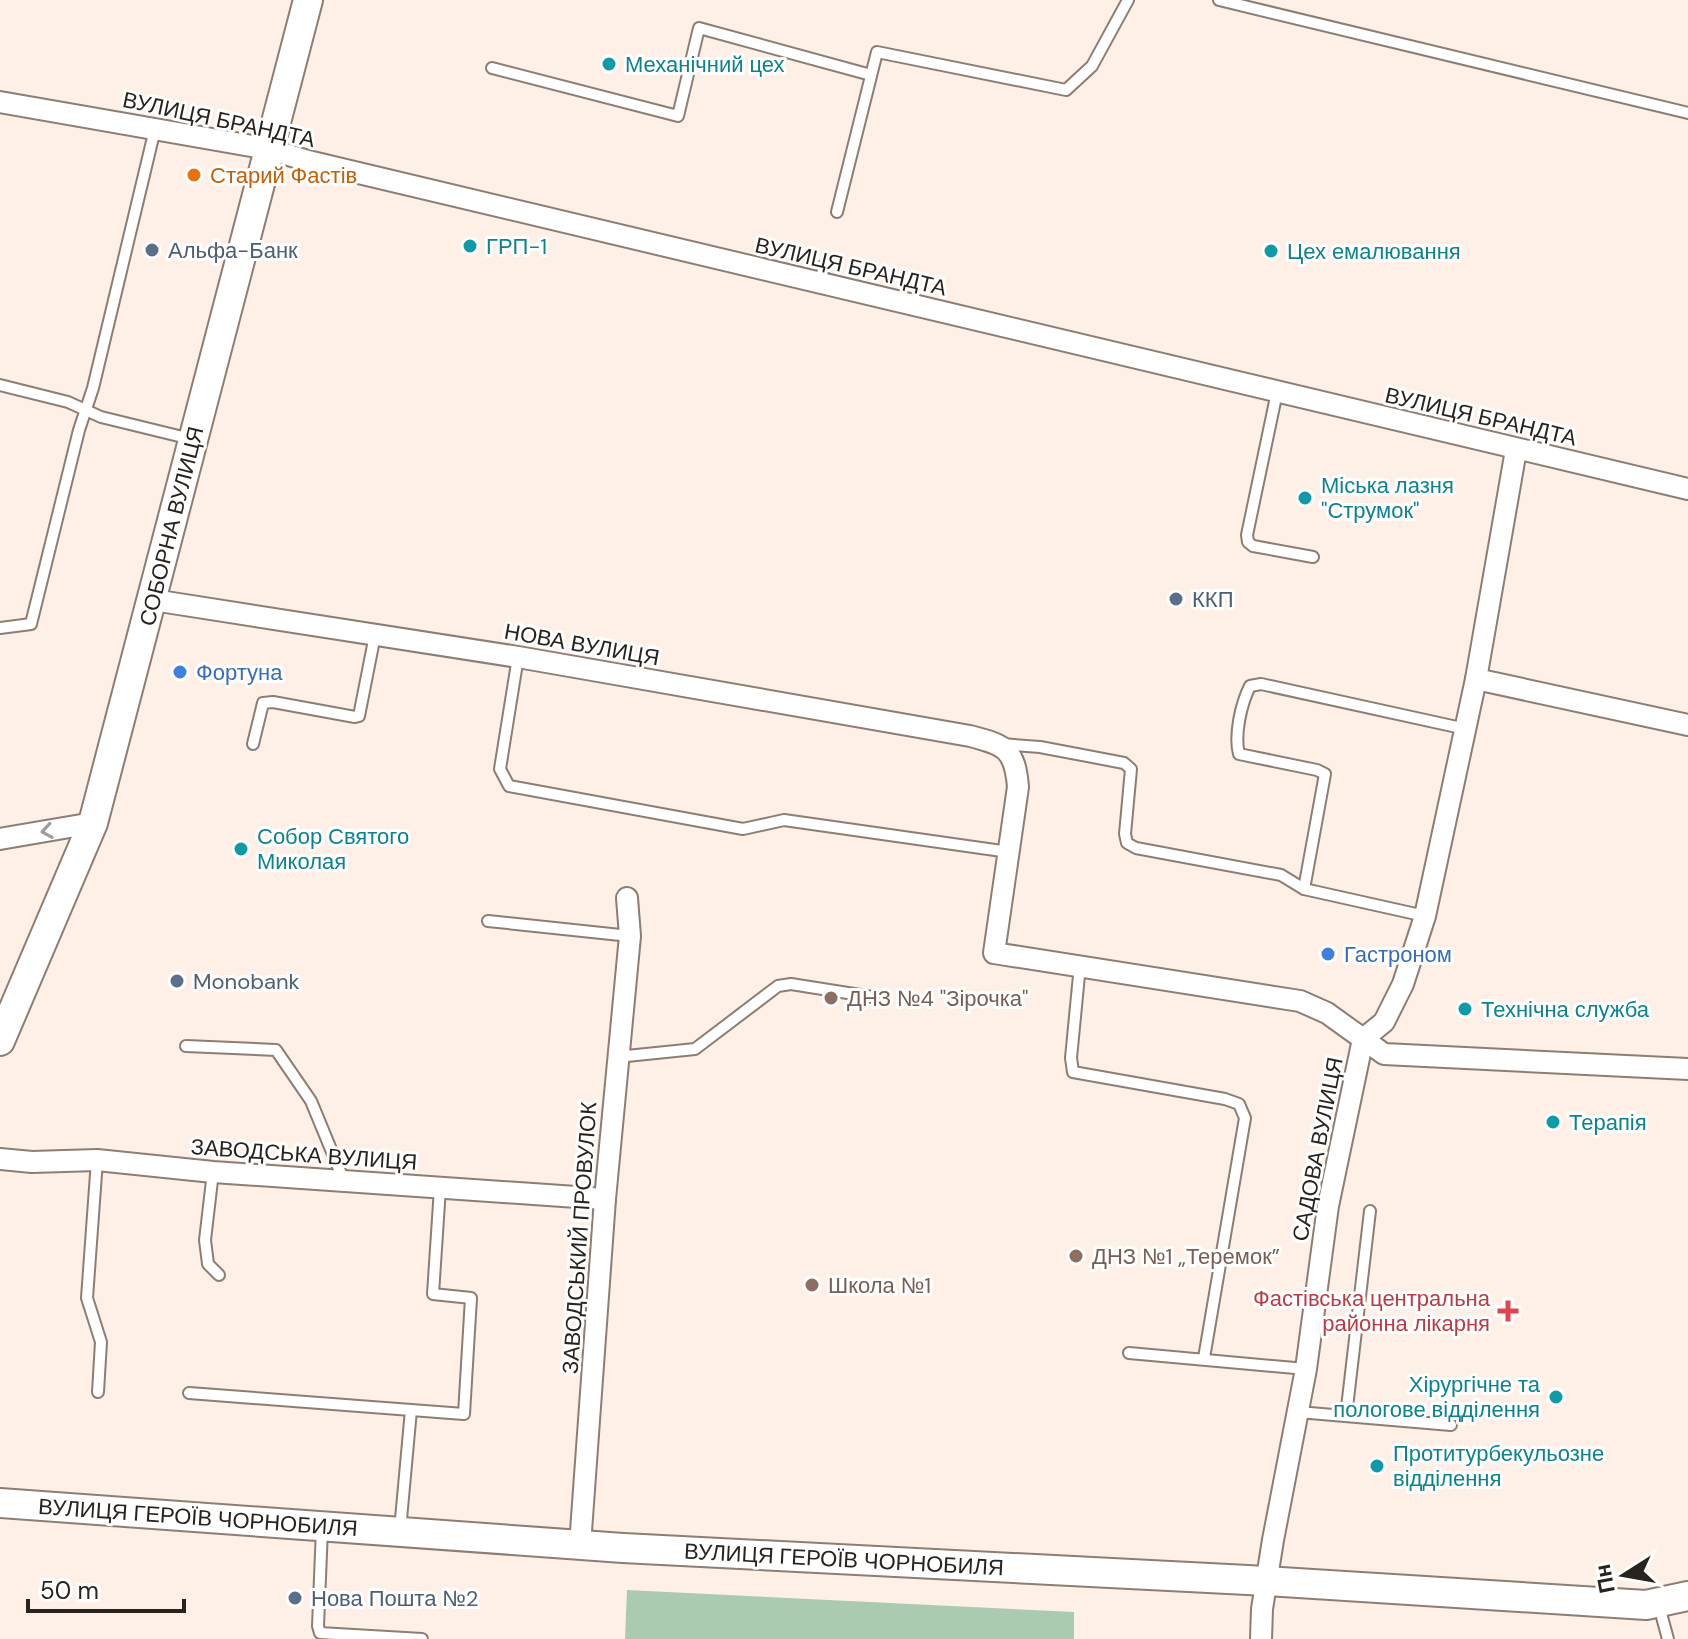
<svg xmlns="http://www.w3.org/2000/svg" width="1688" height="1639" viewBox="0 0 1688 1639" font-family="'DM Sans',sans-serif">
<style>
.green{fill:#abcbb0}
.lines{fill:none;stroke-linecap:round;stroke-linejoin:round}
.lane-casing{stroke:#8d7d73;stroke-width:14}
.street-casing{stroke:#8d7d73;stroke-width:24}
.secondary-casing{stroke:#8d7d73;stroke-width:32}
.lane{stroke:#fff;stroke-width:10}
.street{stroke:#fff;stroke-width:20}
.secondary{stroke:#fff;stroke-width:28}
.oneway{stroke:#9f9c9a}
.culture-dot{fill:#0f9aa8;stroke:#fff;stroke-width:3}
.food-dot{fill:#e8710a;stroke:#fff;stroke-width:3}
.service-dot{fill:#5c6f8a;stroke:#fff;stroke-width:3}
.shop-dot{fill:#3f7fe0;stroke:#fff;stroke-width:3}
.education-dot{fill:#8d6e63;stroke:#fff;stroke-width:3}
.health-dot{fill:#e0444e;stroke:#fff;stroke-width:3}
.labels{text-anchor:middle;stroke-width:6;stroke-linejoin:round;paint-order:stroke}
.culture-label{font-size:22px;fill:#0d838f;stroke:#fff;text-anchor:start}
.street-label{font-size:22px;fill:#29231e;stroke:#fff}
.food-label{font-size:22px;fill:#c56008;stroke:#fff;text-anchor:start}
.service-label{font-size:22px;fill:#4e5e75;stroke:#fff;text-anchor:start}
.shop-label{font-size:22px;fill:#366cbe;stroke:#fff;text-anchor:start}
.education-label{font-size:22px;fill:#785e54;stroke:#fff;text-anchor:start}
.health-label{font-size:22px;fill:#be3a42;stroke:#fff;text-anchor:end}
</style>
<rect width="100%" height="100%" fill="#fef0e6"/>
<polygon class="green" points="627,1590 1074,1612 1074,1639 625,1639"/>
<g class="lines">
<g class="lane-casing">
<g id="lane">
<polyline points="1219,0 1688,113"/>
<polyline points="492,68 678,116 699,28 871,75"/>
<polyline points="837,212 877,52 1066,90 1092,66 1128,0"/>
<polyline points="820,284 824,265"/>
<polyline points="0,385 68,402 101,417 191,439"/>
<polyline points="1277,392 1247,535 1248,542 1253,546 1313,557"/>
<polyline points="0,628 31,624 79,430 93,388 155,129"/>
<polyline points="518,657 500,769 509,786 743,829 784,820 1009,852"/>
<polyline points="253,744 263,703 273,702 355,717 359,716 375,635"/>
<polyline points="1001,744 1040,747 1124,763 1131,769 1125,834 1127,843 1136,848 1281,875 1304,889 1425,916"/>
<path d="M1304,889L1325,774L1317,770L1239,754C1234,735 1241,704 1250,686L1261,684L1466,729"/>
<polyline points="488,921 630,936"/>
<polyline points="1080,965 1071,1058 1073,1072 1225,1099 1239,1104 1245,1118 1204,1358"/>
<polyline points="186,1046 276,1050 311,1101 344,1181"/>
<polyline points="617,1057 695,1049 778,986 791,984 873,997"/>
<polyline points="97,1160 87,1298 101,1342 98,1392"/>
<polyline points="213,1172 205,1240 208,1264 219,1275"/>
<polyline points="1129,1353 1306,1369"/>
<polyline points="189,1393 411,1410 400,1530"/>
<polyline points="411,1410 464,1414 471,1298 433,1294 440,1188"/>
<polyline points="1298,1412 1451,1425"/>
<polyline points="1346,1416 1370,1211"/>
<polyline points="322,1529 318,1626 320,1633 422,1639"/>
<polyline points="1659,1606 1668,1639"/>
</g>
</g>
<g class="street-casing">
<g id="street">
<polyline points="0,102 269,149 308,161 1688,489"/>
<path d="M153,600L518,657L970,736C1005,745 1015,749 1018,787L994,953L1300,1001L1327,1013L1384,1054L1688,1069"/>
<polyline points="1476,679 1688,725"/>
<polyline points="0,839 93,823"/>
<polyline points="0,1159 32,1162 97,1160 213,1172 605,1199"/>
<polyline points="580,1545 605,1199 630,936 627,898"/>
<polyline points="1261,1639 1262,1609 1273,1540 1306,1369 1328,1206 1363,1039 1384,1022 1403,984 1425,916 1476,679 1516,450"/>
</g>
</g>
<g class="secondary-casing">
<g id="secondary">
<polyline points="0,1041 93,823 308,0"/>
<polyline points="0,1503 623,1548 1267,1581 1646,1605 1688,1596"/>
</g>
</g>
<use href="#lane" class="lane"/>
<use href="#street" class="street"/>
<use href="#secondary" class="secondary"/>
</g>
<defs><path id="oneway-chevron" d="M-2-3.5L2.5 0L-2 3.5" fill="none" stroke-width="1.6" stroke-linecap="round" stroke-linejoin="round" transform="scale(2)"/></defs>
<use class="oneway" href="#oneway-chevron" transform="translate(47 831) rotate(171)"/>
<g class="culture-dot">
<circle cx="609" cy="64" r="8"/>
<circle cx="470" cy="246" r="8"/>
<circle cx="1271" cy="251" r="8"/>
<circle cx="1305" cy="498" r="8"/>
<circle cx="241" cy="849" r="8"/>
<circle cx="1465" cy="1009" r="8"/>
<circle cx="1553" cy="1122" r="8"/>
<circle cx="1556" cy="1397" r="8"/>
<circle cx="1377" cy="1466" r="8"/>
</g>
<circle class="food-dot" cx="194" cy="175" r="8"/>
<g class="service-dot">
<circle cx="152" cy="250" r="8"/>
<circle cx="1176" cy="599" r="8"/>
<circle cx="177" cy="981" r="8"/>
<circle cx="295" cy="1598" r="8"/>
</g>
<g class="shop-dot">
<circle cx="180" cy="672" r="8"/>
<circle cx="1328" cy="954" r="8"/>
</g>
<g class="education-dot">
<circle cx="831" cy="998" r="8"/>
<circle cx="1076" cy="1256" r="8"/>
<circle cx="812" cy="1285" r="8"/>
</g>
<path class="health-dot" d="M1504 1299h8v8h8v8h-8v8h-8v-8h-8v-8h8z"/>
<g class="labels">
<g class="culture-label">
<text x="625" y="72">Механічний цех</text>
<text x="486" y="254">ГРП-1</text>
<text x="1287" y="259">Цех емалювання</text>
<text x="1321" y="493">Міська лазня<tspan x="1321" dy="25">"Струмок"</tspan></text>
<text x="257" y="844">Собор Святого<tspan x="257" dy="25">Миколая</tspan></text>
<text x="1481" y="1017">Технічна служба</text>
<text x="1569" y="1130">Терапія</text>
<text x="1540" y="1392" text-anchor="end">Хірургічне та<tspan x="1540" dy="25">пологове відділення</tspan></text>
<text x="1393" y="1461">Протитурбекульозне<tspan x="1393" dy="25">відділення</tspan></text>
</g>
<g class="street-label">
<text transform="translate(219 119) rotate(12)" y="8">ВУЛИЦЯ БРАНДТА</text>
<text transform="translate(851 266) rotate(13)" y="8">ВУЛИЦЯ БРАНДТА</text>
<text transform="translate(1481 416) rotate(13)" y="8">ВУЛИЦЯ БРАНДТА</text>
<text transform="translate(171 526) rotate(-76)" y="8">СОБОРНА ВУЛИЦЯ</text>
<text transform="translate(582 644) rotate(10)" y="8">НОВА ВУЛИЦЯ</text>
<text transform="translate(1317 1149) rotate(-79)" y="8">САДОВА ВУЛИЦЯ</text>
<text transform="translate(304 1154) rotate(4)" y="8">ЗАВОДСЬКА ВУЛИЦЯ</text>
<text transform="translate(579 1238) rotate(-86)" y="8">ЗАВОДСЬКИЙ ПРОВУЛОК</text>
<text transform="translate(198 1517) rotate(4)" y="8">ВУЛИЦЯ ГЕРОЇВ ЧОРНОБИЛЯ</text>
<text transform="translate(844 1559) rotate(3)" y="8">ВУЛИЦЯ ГЕРОЇВ ЧОРНОБИЛЯ</text>
</g>
<g class="food-label">
<text x="210" y="183">Старий Фастів</text>
</g>
<g class="service-label">
<text x="168" y="258">Альфа-Банк</text>
<text x="1192" y="607">ККП</text>
<text x="193" y="989">Monobank</text>
<text x="311" y="1606">Нова Пошта №2</text>
</g>
<g class="shop-label">
<text x="196" y="680">Фортуна</text>
<text x="1344" y="962">Гастроном</text>
</g>
<g class="education-label">
<text x="847" y="1006">ДНЗ №4 "Зірочка"</text>
<text x="1092" y="1264">ДНЗ №1 „Теремок”</text>
<text x="828" y="1293">Школа №1</text>
</g>
<g class="health-label">
<text x="1490" y="1306">Фастівська центральна<tspan x="1490" dy="25">районна лікарня</tspan></text>
</g>
</g>
<g transform="translate(1624 1575) rotate(259)" stroke="#ffffff" stroke-width="6" paint-order="stroke">
<path d="M0-6L14 30L0 20L-14 30Z" fill="#29231e"/>
<text y="-12" font-size="22" font-weight="bold" text-anchor="middle" fill="#29231e">Пн</text>
</g>
<path d="M28 1599v12h156v-12" fill="none" stroke="#29231e" stroke-width="4"/>
<text x="40" y="1599" font-size="24" fill="#29231e" stroke="#ffffff" stroke-width="6" paint-order="stroke">50 m</text>
</svg>
